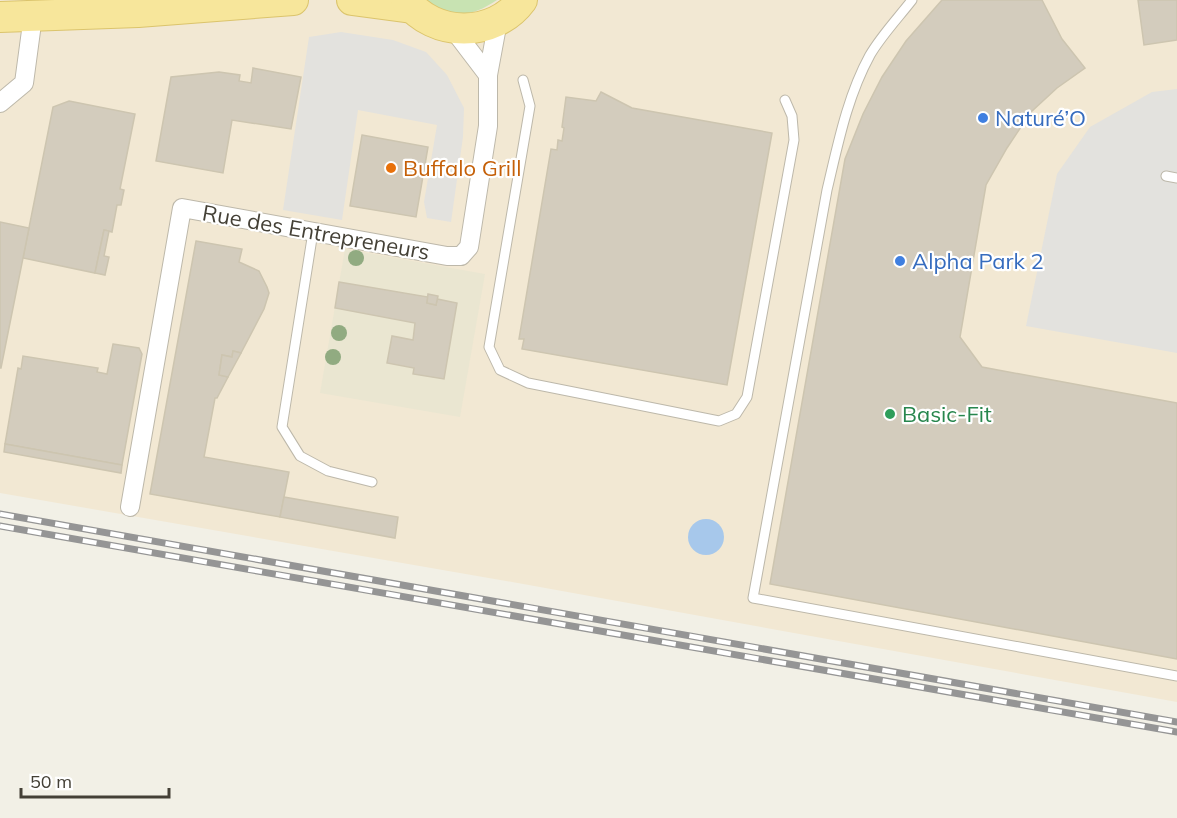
<svg xmlns="http://www.w3.org/2000/svg" width="1177" height="818" viewBox="0 0 1177 818" font-family="Mulish,sans-serif">
<style>
.commercial{fill:#f2e8d3}
.education{fill:#eae6d1}
.green{fill:#c8e3b2}
.parking{fill:#e3e2de}
.water{fill:#a7c8eb}
.building{fill:#d3ccbd;stroke:#cdc5b0;stroke-width:1.5}
.lines{fill:none;stroke-linecap:round;stroke-linejoin:round}
.lane-casing{stroke:#bdb8aa;stroke-width:11}
.street-casing{stroke:#bdb8aa;stroke-width:20}
.primary-casing{stroke:#dbc46c;stroke-width:32}
.lane{stroke:#fff;stroke-width:9}
.street{stroke:#fff;stroke-width:18}
.primary{stroke:#f7e69b;stroke-width:30}
.rail-casing{stroke:#959595;stroke-width:7}
.rail{stroke:#fff;stroke-width:4.5;stroke-dasharray:14;stroke-linecap:butt}
.tree{fill:#91ab81}
.shop-dot{fill:#3f7fe0;stroke:#fff;stroke-width:2}
.food-dot{fill:#e8710a;stroke:#fff;stroke-width:2}
.leisure-dot{fill:#2e9e5b;stroke:#fff;stroke-width:2}
.labels{text-anchor:middle;stroke-width:4.5;stroke-linejoin:round;paint-order:stroke}
.shop-label{font-size:22px;fill:#366cbe;stroke:#fff;text-anchor:start}
.food-label{font-size:22px;fill:#c56008;stroke:#fff;text-anchor:start}
.street-label{font-size:22px;fill:#444036;stroke:#fff}
.leisure-label{font-size:22px;fill:#27864d;stroke:#fff;text-anchor:start}
</style>
<rect width="100%" height="100%" fill="#f2f0e6"/>
<polygon class="commercial" points="0,0 1177,0 1177,702 506,581 0,493"/>
<polygon class="education" points="345,249 485,274 460,417 320,393"/>
<path class="green" d="M422,0H497C467,20 453,16 422,0Z"/>
<g class="parking">
<polygon points="341,32 393,40 426,52 447,75 464,108 463,137 451,222 427,218 424,202 437,125 358,110 342,220 283,210 309,37"/>
<polygon points="1177,89 1177,353 1026,326 1057,174 1090,127 1152,92"/>
</g>
<circle class="water" cx="706" cy="537" r="18"/>
<g class="building">
<polygon points="942,0 1042,0 1062,39 1085,68 1057,88 1031,112 1007,148 986,185 960,337 982,367 1177,403 1177,659 770,584 845,159 863,114 882,77 906,41"/>
<polygon points="1138,0 1177,0 1177,40 1144,45"/>
<polygon points="253,68 301,77 291,129 232,120 223,173 156,161 171,77 219,72 240,75 239,81 251,83"/>
<polygon points="601,92 632,108 772,133 727,385 522,349 524,339 519,339 551,149 557,150 558,140 562,141 564,128 562,127 566,97 596,101"/>
<polygon points="69,101 135,114 120,189 124,190 121,205 117,205 112,232 104,230 95,273 23,258 53,107"/>
<polygon points="362,135 428,147 416,217 350,206"/>
<polygon points="0,222 29,228 1,368 0,368"/>
<polygon points="104,230 109,231 104,256 109,257 105,275 95,273"/>
<polygon points="196,241 242,249 239,262 259,271 267,287 269,293 264,309 241,353 233,351 232,357 222,355 219,375 228,377 217,398 215,398 204,457 289,472 280,517 150,494"/>
<polygon points="339,282 428,297 427,303 436,305 437,299 457,303 444,379 413,374 414,368 387,363 392,336 413,340 415,323 335,308"/>
<polygon points="428,294 438,296 436,305 427,303"/>
<polygon points="113,344 139,348 142,354 122,465 5,444 18,368 21,369 23,356 98,368 97,372 107,374"/>
<polygon points="233,351 241,353 228,377 219,375 222,355 232,357"/>
<polygon points="5,444 122,465 121,473 4,452"/>
<polygon points="284,497 398,517 395,538 280,517"/>
</g>
<g class="lines">
<g class="lane-casing">
<g id="lane">
<path d="M912,0C898,18 881,36 870,55C847,97 838,144 827,190L753,598L1177,676"/>
<polyline points="523,80 530,106 489,347 500,370 528,383 719,421 736,414 747,397 794,140 792,116 785,100"/>
<polyline points="1166,176 1177,178"/>
<polyline points="313,232 282,427 300,456 328,471 372,482"/>
</g>
</g>
<g class="street-casing">
<g id="street">
<polyline points="453,29 488,75"/>
<polyline points="0,103 24,83 33,16"/>
<polyline points="130,507 182,208 447,256 461,256 469,247 488,126 488,75 498,21"/>
</g>
</g>
<g class="primary-casing">
<g id="primary">
<polyline points="352,0 412,8"/>
<path d="M406,0C434,38 494,38 522,0"/>
<polyline points="0,17 138,12 293,0"/>
</g>
</g>
<use href="#lane" class="lane"/>
<use href="#street" class="street"/>
<use href="#primary" class="primary"/>
<g class="rail-casing">
<g id="rail">
<polyline points="0,514 1177,722"/>
<polyline points="0,526 1177,732"/>
</g>
</g>
<use href="#rail" class="rail"/>
</g>
<g class="tree">
<circle cx="356" cy="258" r="8"/>
<circle cx="339" cy="333" r="8"/>
<circle cx="333" cy="357" r="8"/>
</g>
<g class="shop-dot">
<circle cx="983" cy="118" r="6"/>
<circle cx="900" cy="261" r="6"/>
</g>
<circle class="food-dot" cx="391" cy="168" r="6"/>
<circle class="leisure-dot" cx="890" cy="414" r="6"/>
<g class="labels">
<g class="shop-label">
<text x="995" y="126">Naturé’O</text>
<text x="912" y="269">Alpha Park 2</text>
</g>
<g class="food-label">
<text x="403" y="176">Buffalo Grill</text>
</g>
<g class="street-label">
<text transform="translate(316 232) rotate(10)" y="8">Rue des Entrepreneurs</text>
</g>
<g class="leisure-label">
<text x="902" y="422">Basic-Fit</text>
</g>
</g>
<path d="M21 788v9h148v-9" fill="none" stroke="#444036" stroke-width="3"/>
<text x="30" y="788" font-size="18" fill="#444036" stroke="#ffffff" stroke-width="4.5" paint-order="stroke">50 m</text>
</svg>
